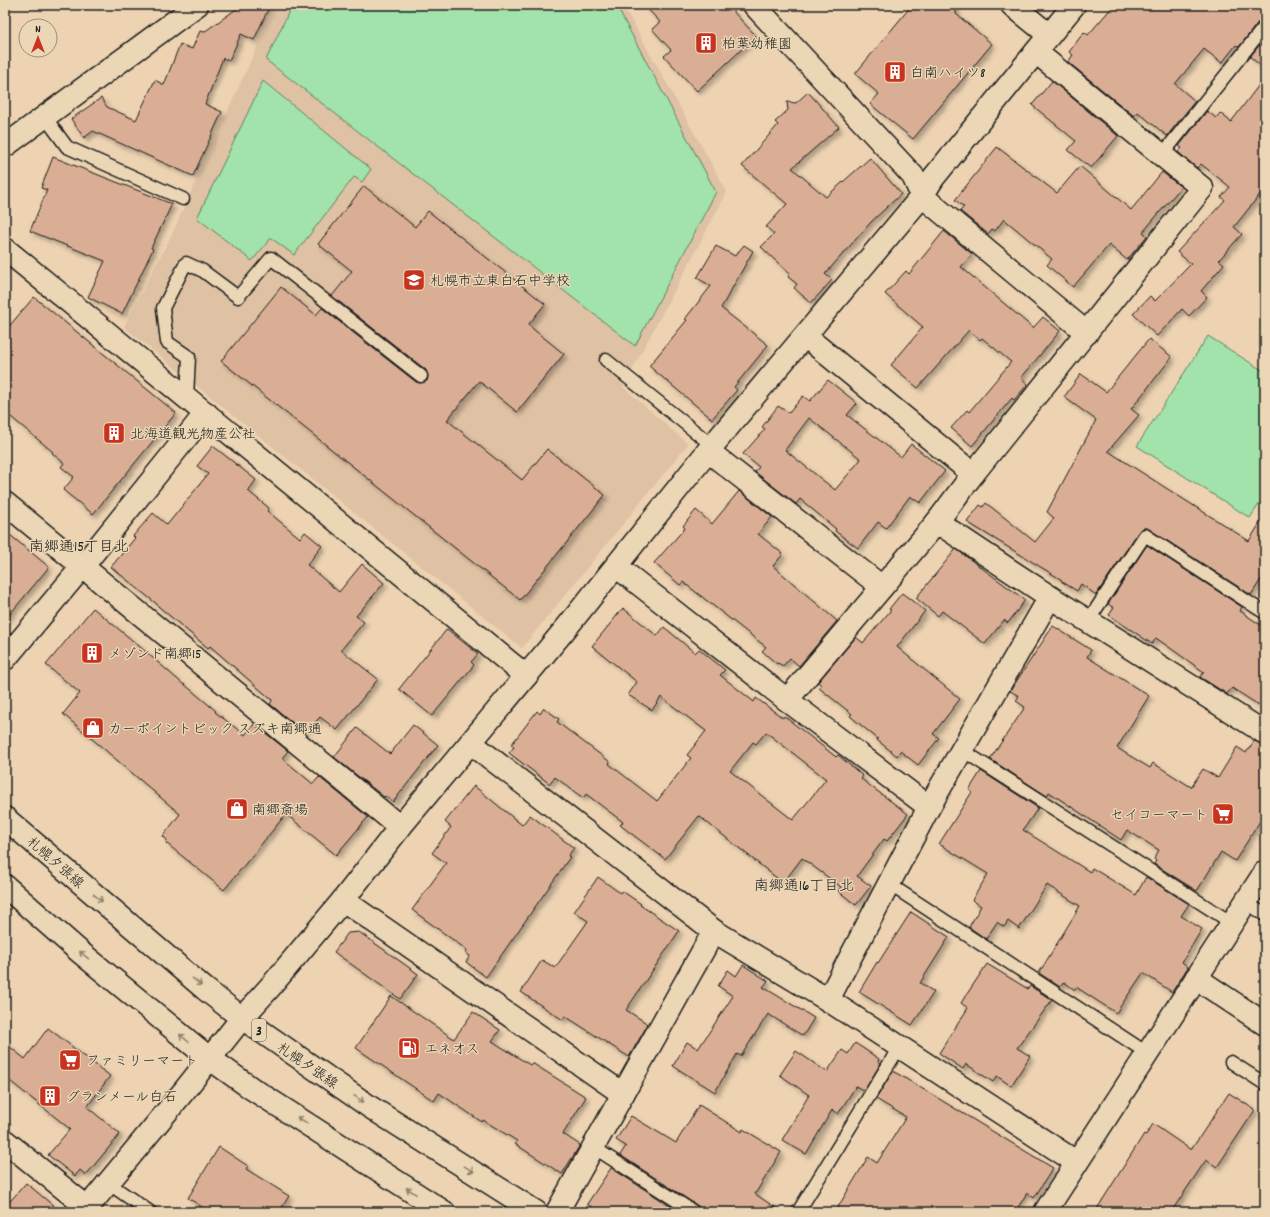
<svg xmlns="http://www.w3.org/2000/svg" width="1270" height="1217" viewBox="0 0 1270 1217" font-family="Dekko,'Klee One',sans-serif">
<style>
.built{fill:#dfc1a3}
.green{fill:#a2e2ab;stroke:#5f7f64}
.building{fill:#daae94;stroke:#1c1c1c;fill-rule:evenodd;filter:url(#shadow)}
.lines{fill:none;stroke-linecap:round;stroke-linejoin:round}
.lane-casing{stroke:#1c1c1c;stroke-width:15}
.street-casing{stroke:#1c1c1c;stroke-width:25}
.secondary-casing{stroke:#1c1c1c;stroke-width:25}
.primary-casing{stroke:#1c1c1c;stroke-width:25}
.lane{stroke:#ebd7b5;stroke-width:12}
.street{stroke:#ebd7b5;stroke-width:22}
.secondary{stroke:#ebd7b5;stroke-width:22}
.primary{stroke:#ebd7b5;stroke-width:22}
.oneway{stroke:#8e8370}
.labels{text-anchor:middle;stroke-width:3;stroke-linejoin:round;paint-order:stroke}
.shield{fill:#ebd7b5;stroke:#5a544a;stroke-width:1}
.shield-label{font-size:13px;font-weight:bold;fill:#1c1c1c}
.poi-label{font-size:14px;fill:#1c1c1c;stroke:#ebd7b5;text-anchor:start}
.street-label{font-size:14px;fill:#1c1c1c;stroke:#ebd7b5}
.neighbourhood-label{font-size:15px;fill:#1c1c1c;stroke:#ebd7b5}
</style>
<defs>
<filter id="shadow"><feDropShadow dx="3.5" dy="3.5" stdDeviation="2" flood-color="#0004"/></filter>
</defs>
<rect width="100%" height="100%" fill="#edd3b2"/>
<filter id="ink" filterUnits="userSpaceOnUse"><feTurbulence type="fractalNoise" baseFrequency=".025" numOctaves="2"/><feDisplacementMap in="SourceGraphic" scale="8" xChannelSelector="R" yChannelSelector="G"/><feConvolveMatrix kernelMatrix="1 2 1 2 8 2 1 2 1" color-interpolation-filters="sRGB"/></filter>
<g filter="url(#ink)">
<polygon class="built" points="276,5 623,5 727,192 623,387 688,444 522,648 124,327 172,234"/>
<g class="green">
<polygon points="292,5 616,5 716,192 635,346 266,60"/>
<polygon points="263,81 371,169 362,182 354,177 294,255 271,238 252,261 197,218"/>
<polygon points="1208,336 1265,372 1265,495 1250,518 1137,446"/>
</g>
<g class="building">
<polygon points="242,5 270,5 254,40 241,34 229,61 223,58 205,104 222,112 193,176 93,131 84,138 71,119 101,98 107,107 136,120 155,80 164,85 180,44 192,49 200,31 204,32"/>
<polygon points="644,5 727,5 756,36 697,91 664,56 671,50 652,29 660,22"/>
<polygon points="912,5 956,5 956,14 992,44 913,139 870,104 879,94 855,74"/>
<polygon points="1114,5 1265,5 1265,19 1259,21 1239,47 1236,45 1222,63 1204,49 1175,84 1195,101 1167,136 1138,112 1134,116 1068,62 1073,55 1069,52 1084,32 1088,35"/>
<polygon points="1265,38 1265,69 1250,57"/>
<polygon points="1265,77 1265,188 1234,227 1242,234 1219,260 1224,264 1201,291 1207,297 1189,316 1182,309 1157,336 1133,314 1150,296 1155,301 1191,264 1177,252 1225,200 1221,197 1230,187 1201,164 1197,168 1178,152 1182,148 1179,146 1207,111 1216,118 1220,113 1231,122"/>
<polygon points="1052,81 1118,136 1091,168 1068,150 1076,141 1032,105"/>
<polygon points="808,92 839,127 792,168 826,197 870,158 901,194 872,221 825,274 832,280 811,303 794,288 797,284 788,277 790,274 761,247 774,234 766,227 787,204 742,166 778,125 775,122 788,110 787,102 796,103"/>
<polygon points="997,147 1057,193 1080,166 1131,210 1162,172 1181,187 1143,232 1147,236 1127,260 1109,245 1073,287 1047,265 1052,259 1004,219 995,231 992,229 988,234 960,211 964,207 955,200"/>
<polygon points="53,157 172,204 151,248 153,249 122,314 88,297 105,261 30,231 47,190 41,188"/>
<polygon points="364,186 415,227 428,211 545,304 528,325 564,354 517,412 479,381 447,420 522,480 547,449 605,495 520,600 221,361 281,287 316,315 322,308 416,382 420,383 427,381 428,377 426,370 332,296 352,271 318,244"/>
<polygon points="944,231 972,254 961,267 1033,328 1043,317 1060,331 1021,378 1028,384 1014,400 1012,398 972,446 951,428 967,410 969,412 1011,362 982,338 980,340 969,330 918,388 891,365 923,327 885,294 906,271 909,274"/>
<polygon points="744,245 753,251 721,308 768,345 734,387 737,390 712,419 649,366 687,320 685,319 711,286 697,278 716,246 735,256"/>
<polygon points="34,297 176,413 93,514 63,490 74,477 61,467 64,463 52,453 53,452 5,412 5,331"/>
<polygon points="1149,339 1172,357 1131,409 1139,415 1108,451 1249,541 1265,515 1265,573 1251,595 1149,529 1145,528 1139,531 1096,595 1081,584 1077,591 1061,581 1062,580 967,522 980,505 983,507 986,503 1035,542 1054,518 1047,512 1096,420 1064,397 1081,374 1106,392"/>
<path d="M828,380L857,403L847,415L901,457L911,444L945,471L920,503L910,496L886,528L878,522L858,548L835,531L836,529L800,499L796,504L755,472L759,467L743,454L765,429L762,427L778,406L789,413L803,396L810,401ZM809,418L861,459L835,490L785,450Z"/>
<polygon points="213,446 256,480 248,491 269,508 267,511 300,538 305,532 322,546 307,565 339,592 362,564 384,583 356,616 364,622 341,650 378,679 337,730 320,717 310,728 308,726 304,732 270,704 272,701 272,700 210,646 208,648 158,606 158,605 111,567 135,538 133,536 153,513 167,525 208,474 197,466"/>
<polygon points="739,491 772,517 758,534 783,554 773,566 837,621 799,666 790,658 783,666 778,663 777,664 762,651 766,647 683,582 680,585 654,563 685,528 683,526 696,510 712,524"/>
<polygon points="5,531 49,567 5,620"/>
<polygon points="1147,545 1242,607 1240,611 1265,628 1265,709 1232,688 1227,694 1200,677 1204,672 1156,638 1152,644 1109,615 1114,608 1108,604"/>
<polygon points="956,549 1025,600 1008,623 1004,620 985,644 942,611 938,616 916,598"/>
<polygon points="902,593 925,611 897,647 960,699 933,734 939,738 918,765 900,751 897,756 877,740 878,739 850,716 852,714 819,688 821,685 818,682 856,637 863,643 891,610 889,609"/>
<polygon points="93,608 138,645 184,685 184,684 216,711 215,712 245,735 254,724 288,751 282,758 313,784 319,777 368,817 336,855 286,814 224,890 166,843 167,840 163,836 180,814 63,714 80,693 46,665"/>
<path d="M623,608L657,636L664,627L695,653L699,649L725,670L720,675L754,702L756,698L783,718L784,716L836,757L838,755L863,776L861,779L908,814L887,841L884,839L857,876L871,886L856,905L838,891L841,887L802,858L783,883L699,816L665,859L620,825L623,822L586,794L583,798L555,777L550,784L509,753L514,747L511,745L537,711L540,714L544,708L559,719L557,722L610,762L609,764L657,801L691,758L687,755L706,731L661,697L652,710L628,695L637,682L592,646ZM766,732L826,779L793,820L730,771L753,742L756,744Z"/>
<polygon points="1053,626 1091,650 1087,657 1149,696 1117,748 1150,768 1153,763 1191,787 1203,769 1218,778 1237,747 1246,753 1254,741 1265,745 1265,813 1235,861 1221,852 1197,891 1154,864 1156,861 1154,859 1159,850 1127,830 1121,840 1049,792 1047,796 990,759 1025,707 1016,701 1019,696 1010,691"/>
<polygon points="447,629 478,654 471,662 474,665 432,716 399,689"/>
<polygon points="413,725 438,745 393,802 385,796 384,797 334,757 357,728 390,754"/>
<polygon points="981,771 1038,808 1023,830 1090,872 1092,868 1136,895 1146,877 1189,904 1181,916 1202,929 1182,962 1188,967 1172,992 1143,973 1116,1013 1076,987 1075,990 1064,982 1060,987 1039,973 1080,906 1047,885 1019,929 1008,921 1004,927 997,922 986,939 969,927 981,906 972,900 988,874 939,844 972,792 969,790"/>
<polygon points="474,786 522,825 530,815 574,848 568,856 570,857 486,977 466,962 470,956 466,953 467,950 412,910 446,863 432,853 451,827 445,822"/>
<polygon points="598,877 620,893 622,891 641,904 640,905 679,931 626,1010 648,1024 629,1057 565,1016 563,1020 521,992 542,960 555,968 588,921 574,912"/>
<polygon points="911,912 949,937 920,983 934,992 912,1025 859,992 877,962 878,963"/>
<polygon points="359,932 418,974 400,999 334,952 348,933"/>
<polygon points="987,964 1028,989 1030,986 1052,1000 1017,1048 1030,1056 1011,1086 997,1076 993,1082 966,1064 963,1069 939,1053 968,1008 961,1003"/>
<polygon points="743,965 768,981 763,987 814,1018 803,1036 768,1014 741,1056 737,1054 715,1092 673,1066 687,1042 698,1049 733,996 718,986 728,970 736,976"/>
<polygon points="391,996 454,1039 473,1012 500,1030 492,1041 530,1065 532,1063 586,1097 563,1134 580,1145 562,1174 515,1144 517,1141 483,1120 482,1122 439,1093 434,1101 356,1048"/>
<polygon points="48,1028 110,1076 87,1107 120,1134 86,1175 80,1170 75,1176 48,1155 70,1129 5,1077 5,1043 25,1059"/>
<polygon points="855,1043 879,1059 878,1062 881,1063 864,1091 856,1086 838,1114 832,1110 806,1154 782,1140 809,1095 780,1075 796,1051 827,1072 842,1050 848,1054"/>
<polygon points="893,1071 1053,1168 1034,1198 1027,1193 1015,1212 835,1212 868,1157 877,1163 906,1117 876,1099"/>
<polygon points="1229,1093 1255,1110 1217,1167 1206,1160 1171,1212 1095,1212 1144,1134 1146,1135 1153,1124 1191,1150"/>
<polygon points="699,1105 742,1132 743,1129 781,1152 755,1194 782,1212 701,1212 698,1206 620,1155 626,1146 616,1140 631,1116 676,1143"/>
<polygon points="219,1147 248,1166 246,1169 289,1196 279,1212 210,1212 188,1198"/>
<polygon points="611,1168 680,1212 600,1212 587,1204"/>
<polygon points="26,1183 61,1212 5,1212 5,1207"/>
</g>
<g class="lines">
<g class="lane-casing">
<g id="lane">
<polyline points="45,117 67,147 183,199"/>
<polyline points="1162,155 1265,26"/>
<polyline points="606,360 713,446"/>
<polyline points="187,397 189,357 167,342 163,308 186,263 203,271 238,297 271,258 421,376"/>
<polyline points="1088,621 1145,535 1265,613"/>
<polyline points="962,750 1232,923"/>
<polyline points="889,884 1147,1053"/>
<polyline points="1246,902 1265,915"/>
<polyline points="1231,1062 1265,1084"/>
<polyline points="593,1147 694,1212"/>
<polyline points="108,1183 150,1212"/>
<polyline points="798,1212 900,1046"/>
</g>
</g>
<g class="street-casing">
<g id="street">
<polyline points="754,5 913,176 922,196 1087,333"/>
<polyline points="1012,5 1049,35"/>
<polyline points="5,146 197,5"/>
<polyline points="5,249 526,676"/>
<polyline points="805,336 973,474"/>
<polyline points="708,451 882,587"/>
<polyline points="5,503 400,827"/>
<polyline points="937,522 1050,597 1265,733"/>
<polyline points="616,566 787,700 929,807"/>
<polyline points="5,659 82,567 206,413"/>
<polyline points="787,700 937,522 973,474 1202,188 1036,52"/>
<polyline points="471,743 714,931 828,1000 1076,1162"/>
<polyline points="343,900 623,1094"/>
<polyline points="1196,978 1265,1024"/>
<polyline points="828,1000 929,807 1050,597"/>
<polyline points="5,1141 88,1208"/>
<polyline points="557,1212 714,931"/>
<polyline points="1045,1212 1265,872"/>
</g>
</g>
<g class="secondary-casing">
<polyline id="secondary" points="84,1212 184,1091 242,1018 271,986 343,900 400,827 567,627 708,451 922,196 934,177 1074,5"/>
</g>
<g class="primary-casing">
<g id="primary">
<polyline points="5,818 205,989 242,1018 370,1107 536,1212"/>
<polyline points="5,886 80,952 209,1058 251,1088 444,1212"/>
</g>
</g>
<use href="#lane" class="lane"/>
<use href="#street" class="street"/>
<use href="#secondary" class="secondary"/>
<use href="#primary" class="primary"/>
</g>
<defs><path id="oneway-shaft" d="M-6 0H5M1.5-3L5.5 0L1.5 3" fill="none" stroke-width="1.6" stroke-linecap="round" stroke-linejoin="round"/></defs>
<g class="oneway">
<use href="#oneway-shaft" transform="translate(98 898) rotate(40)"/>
<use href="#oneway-shaft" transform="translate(84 955) rotate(-140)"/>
<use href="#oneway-shaft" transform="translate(197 982) rotate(40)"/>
<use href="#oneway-shaft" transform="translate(184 1038) rotate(-141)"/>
<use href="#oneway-shaft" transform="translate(359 1099) rotate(34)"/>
<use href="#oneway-shaft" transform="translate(302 1120) rotate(-147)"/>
<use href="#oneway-shaft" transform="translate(469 1169) rotate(32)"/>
<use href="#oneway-shaft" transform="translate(411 1191) rotate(-147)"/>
</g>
</g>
<defs>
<g id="building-square" transform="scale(1.15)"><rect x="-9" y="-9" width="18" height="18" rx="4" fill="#c8321e" stroke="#ebd7b5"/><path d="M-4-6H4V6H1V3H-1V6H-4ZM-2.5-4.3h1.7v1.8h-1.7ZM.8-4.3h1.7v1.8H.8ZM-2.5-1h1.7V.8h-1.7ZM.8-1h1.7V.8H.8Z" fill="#fff"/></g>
<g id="school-square" transform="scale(1.15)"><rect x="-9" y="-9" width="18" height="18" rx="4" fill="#c8321e" stroke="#ebd7b5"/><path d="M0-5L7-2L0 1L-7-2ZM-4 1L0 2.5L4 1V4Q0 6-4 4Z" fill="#fff"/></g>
<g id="shop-square" transform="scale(1.15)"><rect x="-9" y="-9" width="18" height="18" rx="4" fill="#c8321e" stroke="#ebd7b5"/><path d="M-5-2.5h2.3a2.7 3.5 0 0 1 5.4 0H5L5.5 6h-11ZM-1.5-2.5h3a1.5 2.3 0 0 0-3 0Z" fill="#fff"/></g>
<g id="supermarket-square" transform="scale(1.15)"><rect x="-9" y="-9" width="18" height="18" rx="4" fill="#c8321e" stroke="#ebd7b5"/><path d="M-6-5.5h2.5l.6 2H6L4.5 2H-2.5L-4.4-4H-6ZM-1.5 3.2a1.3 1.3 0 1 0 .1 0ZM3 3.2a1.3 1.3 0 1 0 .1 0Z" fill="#fff"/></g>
<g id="fuel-square" transform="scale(1.15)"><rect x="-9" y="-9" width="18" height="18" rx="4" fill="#c8321e" stroke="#ebd7b5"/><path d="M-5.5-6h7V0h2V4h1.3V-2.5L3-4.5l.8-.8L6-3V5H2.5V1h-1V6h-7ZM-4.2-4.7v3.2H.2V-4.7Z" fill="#fff"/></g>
</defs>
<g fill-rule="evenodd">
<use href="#building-square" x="706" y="43"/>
<use href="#building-square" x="895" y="72"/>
<use href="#school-square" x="414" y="280"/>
<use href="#building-square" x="114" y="433"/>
<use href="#building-square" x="92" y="653"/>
<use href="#shop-square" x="93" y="728"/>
<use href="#shop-square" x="237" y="809"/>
<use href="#supermarket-square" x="1223" y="814"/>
<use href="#fuel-square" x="409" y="1048"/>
<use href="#supermarket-square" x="70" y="1060"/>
<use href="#building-square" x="50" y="1096"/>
</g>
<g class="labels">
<rect class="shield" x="252" y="1019" width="14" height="22" rx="3"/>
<g class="shield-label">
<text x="259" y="1035">3</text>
</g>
<g class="poi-label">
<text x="722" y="48">柏葉幼稚園</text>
<text x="910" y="77">白南ハイツ8</text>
<text x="430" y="285">札幌市立東白石中学校</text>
<text x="130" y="438">北海道観光物産公社</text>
<text x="108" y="658">メゾンド南郷15</text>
<text x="108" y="733">カーポイントビック スズキ南郷通</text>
<text x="252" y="814">南郷斎場</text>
<text x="1208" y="819" text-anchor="end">セイコーマート</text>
<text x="424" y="1053">エネオス</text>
<text x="86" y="1065">ファミリーマート</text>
<text x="66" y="1101">グランメール白石</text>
</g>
<g class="street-label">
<text transform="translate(56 862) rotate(41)" y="5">札幌夕張線</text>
<text transform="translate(308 1065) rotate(34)" y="5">札幌夕張線</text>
</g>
<g class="neighbourhood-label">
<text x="79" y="551">南郷通15丁目北</text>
<text x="804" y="890">南郷通16丁目北</text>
</g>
</g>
<rect width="1270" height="1217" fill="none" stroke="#ebd7b5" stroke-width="20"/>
<rect x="10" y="10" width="1250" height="1197" fill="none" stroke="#1c1c1c" stroke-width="1.5" filter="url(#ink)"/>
<g transform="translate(38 38)"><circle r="19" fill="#ebd7b5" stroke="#988c78"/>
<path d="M0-3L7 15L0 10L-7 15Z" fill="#c8321e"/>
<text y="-6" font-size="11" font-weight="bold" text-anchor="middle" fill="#1c1c1c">N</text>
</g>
</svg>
